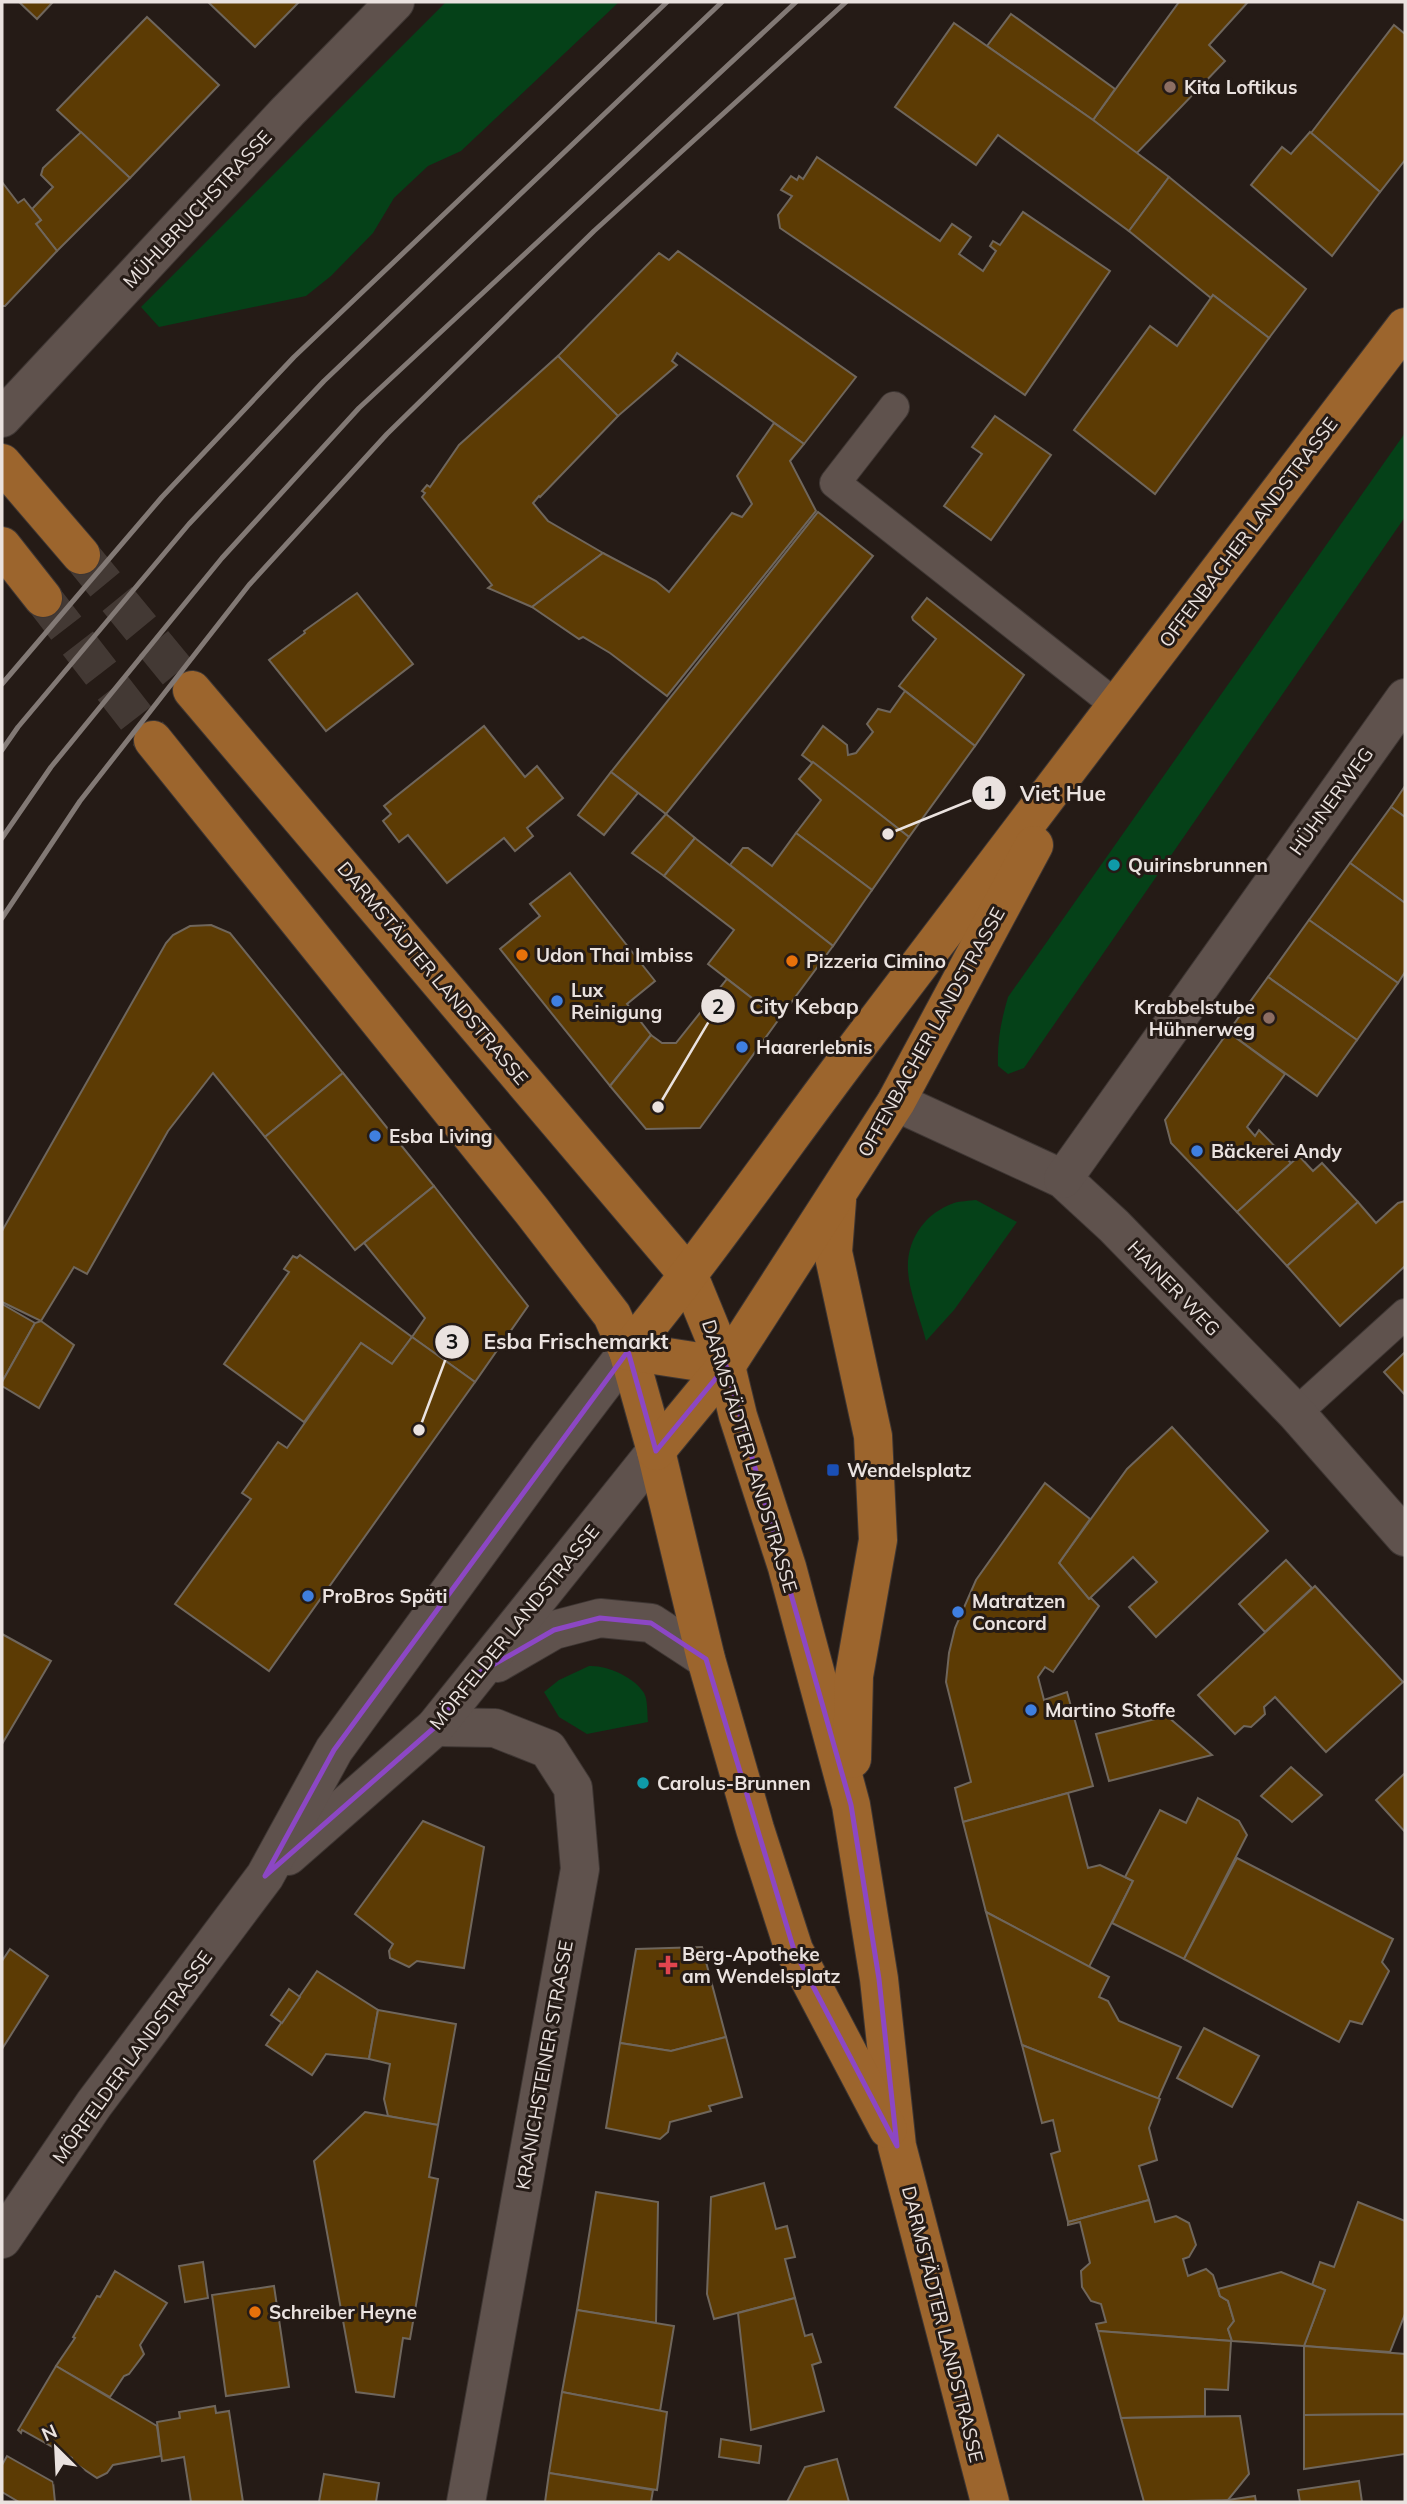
<svg xmlns="http://www.w3.org/2000/svg" width="1407" height="2504" viewBox="0 0 1407 2504" font-family="Mulish,sans-serif">
<style>
.green{fill:#054118}
.building{fill:#5c3b04;stroke:#6f665c;stroke-width:2}
.lines{fill:none;stroke-linecap:round;stroke-linejoin:round}
.primary-tunnel{stroke:#433934;stroke-width:38;stroke-dasharray:38 19;stroke-linecap:butt}
.lane-casing{stroke:#3e3633;stroke-width:32}
.street-casing{stroke:#3e3633;stroke-width:40}
.secondary-casing{stroke:#3e3633;stroke-width:40}
.primary-casing{stroke:#3e3633;stroke-width:40}
.lane{stroke:#5f524d;stroke-width:30}
.street{stroke:#5f524d;stroke-width:38}
.secondary{stroke:#5f524d;stroke-width:38}
.primary{stroke:#9c652d;stroke-width:38}
.rail{stroke:#827975;stroke-width:5}
.marked{fill:none;stroke:#8c47c4;stroke-width:5;stroke-linejoin:round}
.education-dot{fill:#8d6e63;stroke:#251b16;stroke-width:2.5}
.culture-dot{fill:#0f9aa8;stroke:#251b16;stroke-width:2.5}
.food-dot{fill:#e8710a;stroke:#251b16;stroke-width:2.5}
.shop-dot{fill:#3f7fe0;stroke:#251b16;stroke-width:2.5}
.transit-dot{fill:#1a4fb4;stroke:#251b16;stroke-width:2.5}
.health-dot{fill:#e0444e;stroke:#251b16;stroke-width:2.5}
.labels{text-anchor:middle;stroke-width:6;stroke-linejoin:round;paint-order:stroke}
.poi-label{font-size:19px;font-weight:bold;fill:#eae2df;stroke:#251b16;text-anchor:start}
.street-label{font-size:19px;fill:#eae2df;stroke:#251b16}
.leader{fill:none;stroke:#eae2df;stroke-width:2.5}
.callout-dot{fill:#eae2df;stroke:#251b16;stroke-width:2.5}
.mark-label{font-size:21px;text-anchor:middle;font-weight:bold;fill:#111}
.callout-label{font-size:21px;text-anchor:middle;font-weight:bold;fill:#eae2df;stroke:#251b16;stroke-width:6;stroke-linejoin:round;paint-order:stroke}
</style>
<rect width="100%" height="100%" fill="#251b16"/>
<g class="green">
<polygon points="446,2 619,2 461,151 428,166 394,198 373,233 331,276 306,296 159,327 141,307"/>
<path d="M1405,433V517L1024,1068L1008,1074L998,1066C997,1041 1001,1021 1008,997Z"/>
<path d="M976,1200L1017,1222L954,1310L926,1341C921,1320 909,1292 908,1271C906,1240 925,1213 954,1203C960,1201 969,1201 976,1200Z"/>
<path d="M589,1666C607,1665 634,1677 644,1693C648,1700 647,1714 648,1722L587,1734L559,1717L544,1692L559,1680Z"/>
</g>
<g class="building">
<polygon points="19,2 53,2 37,19"/>
<polygon points="208,2 299,2 255,47"/>
<polygon points="1179,2 1248,2 1209,45 1225,61 1136,154 1093,120"/>
<polygon points="1011,14 1115,89 1093,120 987,46"/>
<polygon points="147,17 219,85 130,178 57,110"/>
<polygon points="954,23 1093,120 1169,177 1129,231 998,135 976,165 895,107"/>
<polygon points="1394,25 1405,34 1405,160 1380,192 1311,133"/>
<polygon points="81,132 130,178 57,251 36,224 41,220 32,209 53,187 41,175 43,168"/>
<polygon points="1310,132 1380,192 1332,256 1251,185 1282,147 1291,154"/>
<polygon points="817,157 940,241 952,224 971,237 959,254 983,271 996,251 990,246 993,241 1000,245 1023,212 1110,271 1025,395 780,228 778,215 792,196 781,190 791,176 797,180 799,176 803,179"/>
<polygon points="1169,177 1306,289 1269,338 1213,295 1211,298 1129,231"/>
<polygon points="2,182 18,203 24,199 32,209 41,220 36,224 57,251 5,306 2,306"/>
<polygon points="678,251 856,377 804,444 677,353 672,361 677,365 618,416 558,356 659,253 669,260"/>
<polygon points="1213,295 1269,338 1155,494 1074,430 1150,326 1177,346"/>
<polygon points="558,356 618,416 540,497 539,496 533,503 548,521 603,553 532,607 488,588 492,585 422,497 425,493 422,491 427,485 430,487 459,445"/>
<polygon points="995,416 1051,455 991,540 944,506 982,454 972,447"/>
<polygon points="774,423 804,444 790,461 816,511 667,696 610,653 583,637 579,639 532,607 603,553 656,581 669,592 732,513 742,517 752,504 737,476"/>
<polygon points="818,512 873,556 666,814 611,772"/>
<polygon points="357,593 413,664 326,731 269,660 305,633 304,631"/>
<polygon points="927,598 1024,675 975,746 899,686 936,639 913,620 912,617"/>
<polygon points="905,691 975,746 909,837 802,755 823,726 847,745 848,755 856,753 873,732 867,724 878,709 890,712"/>
<polygon points="484,726 525,777 537,766 563,798 527,828 533,836 515,851 504,838 447,883 408,835 399,842 383,821 391,814 384,806"/>
<polygon points="813,762 909,837 872,890 796,833 821,800 799,779"/>
<polygon points="611,772 638,793 604,835 578,815"/>
<polygon points="1405,786 1405,817 1391,807"/>
<polygon points="1391,807 1405,817 1405,903 1350,863"/>
<polygon points="666,814 695,838 664,876 632,853"/>
<polygon points="796,833 872,890 833,946 730,865 743,848 748,848 772,866"/>
<polygon points="695,838 833,946 779,1019 708,964 734,930 664,876"/>
<polygon points="1350,863 1405,903 1405,972 1398,983 1309,920"/>
<polygon points="570,873 655,981 627,1004 651,1035 610,1086 500,949 540,916 530,904"/>
<polygon points="1309,920 1398,983 1357,1040 1268,977"/>
<polygon points="211,925 230,933 343,1073 265,1137 213,1073 168,1131 87,1274 74,1267 41,1321 2,1302 2,1231 166,943 173,935 190,926"/>
<polygon points="1268,977 1357,1040 1317,1096 1228,1032"/>
<polygon points="727,979 779,1019 700,1128 646,1129 610,1086 651,1035 662,1043 676,1043"/>
<polygon points="1228,1032 1285,1074 1247,1127 1255,1136 1259,1130 1291,1163 1237,1212 1171,1143 1165,1120"/>
<polygon points="343,1073 434,1186 355,1250 265,1137"/>
<polygon points="1299,1156 1313,1171 1322,1163 1358,1202 1287,1266 1237,1212"/>
<polygon points="434,1186 528,1306 475,1382 412,1337 425,1318 364,1243"/>
<polygon points="1405,1201 1405,1266 1340,1326 1287,1266 1358,1202 1376,1223 1398,1203"/>
<polygon points="300,1255 412,1337 392,1364 361,1343 304,1422 224,1364 289,1272 284,1269 293,1256 297,1258"/>
<polygon points="2,1304 35,1323 2,1382"/>
<polygon points="41,1321 74,1345 39,1408 2,1386 2,1382 35,1323"/>
<polygon points="412,1337 475,1382 269,1671 175,1604 251,1499 242,1493 278,1442 287,1448 361,1343 392,1364"/>
<polygon points="1405,1352 1405,1395 1384,1372"/>
<polygon points="1172,1427 1268,1531 1156,1637 1129,1607 1157,1582 1133,1557 1089,1599 1059,1563 1127,1469"/>
<polygon points="1045,1483 1090,1519 1059,1563 1089,1599 1091,1598 1099,1606 1053,1672 1045,1667 1038,1677 1044,1700 1067,1692 1093,1786 963,1822 955,1788 971,1782 946,1682 949,1653 955,1628 976,1580"/>
<polygon points="1286,1560 1312,1588 1265,1632 1239,1604"/>
<polygon points="1315,1586 1403,1682 1326,1752 1275,1697 1264,1707 1265,1714 1251,1727 1244,1726 1235,1734 1198,1695"/>
<polygon points="2,1634 51,1661 2,1744"/>
<polygon points="1167,1716 1212,1755 1109,1781 1096,1734"/>
<polygon points="1291,1767 1322,1795 1292,1822 1261,1796"/>
<polygon points="1405,1773 1405,1832 1376,1800"/>
<polygon points="1068,1793 1088,1868 1100,1865 1133,1881 1089,1967 986,1912 963,1822"/>
<polygon points="1198,1798 1239,1821 1247,1835 1184,1959 1112,1923 1133,1881 1125,1877 1160,1810 1186,1823"/>
<polygon points="423,1821 484,1847 464,1968 417,1961 409,1967 390,1958 389,1951 393,1944 355,1914"/>
<polygon points="1237,1858 1393,1939 1382,1962 1389,1971 1362,2024 1350,2021 1339,2042 1184,1959"/>
<polygon points="986,1912 1109,1977 1099,1997 1108,2001 1119,2021 1181,2047 1158,2099 1022,2045"/>
<polygon points="702,1947 726,2037 671,2051 620,2043 636,1949"/>
<polygon points="10,1949 48,1976 2,2049 2,1961"/>
<polygon points="317,1971 378,2010 369,2059 326,2054 312,2075 266,2045"/>
<polygon points="289,1989 300,1997 282,2023 271,2015"/>
<polygon points="378,2010 456,2024 438,2125 388,2116 384,2099 390,2064 369,2059"/>
<polygon points="1204,2028 1259,2056 1232,2107 1177,2078"/>
<polygon points="726,2037 742,2097 709,2106 711,2111 670,2122 668,2132 660,2139 606,2128 620,2043 671,2051"/>
<polygon points="1022,2045 1160,2099 1149,2128 1157,2160 1139,2166 1149,2200 1068,2222 1051,2154 1060,2151 1053,2120 1042,2123"/>
<polygon points="365,2112 438,2125 429,2177 438,2179 410,2339 403,2338 394,2397 356,2392 314,2161"/>
<polygon points="764,2183 776,2229 787,2226 795,2257 785,2259 795,2298 714,2319 707,2294 711,2197"/>
<polygon points="596,2192 658,2202 656,2323 577,2310"/>
<polygon points="1149,2200 1155,2222 1176,2216 1189,2223 1196,2245 1189,2257 1183,2259 1188,2276 1206,2269 1213,2275 1220,2296 1228,2301 1234,2321 1228,2329 1232,2341 1098,2331 1096,2324 1106,2322 1101,2304 1091,2301 1082,2287 1081,2271 1090,2263 1080,2222 1068,2225 1068,2222"/>
<polygon points="1358,2202 1405,2221 1405,2314 1390,2352 1304,2346 1325,2290 1312,2285 1320,2262 1334,2267"/>
<polygon points="203,2262 208,2298 185,2302 179,2266"/>
<polygon points="115,2271 167,2303 140,2345 144,2354 129,2374 124,2376 110,2397 56,2366 75,2338 73,2337 97,2296 100,2297"/>
<polygon points="1281,2272 1325,2290 1304,2346 1232,2341 1228,2329 1234,2321 1228,2301 1220,2296 1218,2289"/>
<polygon points="274,2286 289,2387 226,2396 212,2295"/>
<polygon points="795,2298 805,2336 812,2334 821,2362 812,2365 824,2411 751,2430 738,2313"/>
<polygon points="577,2310 674,2326 660,2411 562,2392"/>
<polygon points="1098,2331 1231,2341 1228,2390 1205,2389 1205,2416 1121,2418"/>
<polygon points="1304,2346 1405,2354 1405,2414 1304,2415"/>
<polygon points="56,2366 157,2426 161,2456 113,2465 107,2473 97,2478 73,2462 72,2458 22,2430 21,2433 18,2430"/>
<polygon points="562,2392 667,2412 657,2490 549,2473"/>
<polygon points="215,2406 216,2413 229,2411 243,2502 191,2502 184,2457 162,2461 157,2422 180,2418 179,2412"/>
<polygon points="1405,2414 1405,2454 1304,2469 1304,2415"/>
<polygon points="1240,2416 1249,2474 1228,2500 1144,2502 1121,2418"/>
<polygon points="721,2439 761,2446 759,2463 719,2457"/>
<polygon points="7,2456 53,2482 55,2502 19,2502 2,2492 2,2465"/>
<polygon points="837,2459 849,2502 787,2502 805,2467"/>
<polygon points="549,2473 653,2490 651,2502 545,2502"/>
<polygon points="324,2474 379,2483 376,2502 319,2502"/>
<polygon points="1359,2481 1362,2502 1300,2502 1298,2490"/>
<polygon points="1255,2496 1256,2502 1215,2502 1228,2500"/>
</g>
<g class="lines">
<g class="primary-tunnel">
<polyline points="81,555 192,690"/>
<polyline points="43,598 153,740"/>
</g>
<g class="lane-casing">
<g id="lane">
<polyline points="894,407 835,483 1116,705"/>
<polyline points="1296,1413 1405,1314"/>
</g>
</g>
<g class="street-casing">
<g id="street">
<polyline points="2,418 288,111 395,2"/>
<polyline points="896,1102 1063,1179 1114,1226 1296,1413 1405,1537"/>
<polyline points="1063,1179 1405,698"/>
<polyline points="435,1727 495,1728 548,1749 573,1788 580,1869 466,2502"/>
</g>
</g>
<g class="secondary-casing">
<g id="secondary">
<polyline points="497,1663 554,1630 600,1618 651,1623 706,1659"/>
<polyline points="288,1856 435,1727 656,1451"/>
<polyline points="2,2239 94,2104 265,1876 334,1750 549,1455 628,1351"/>
</g>
</g>
<g class="primary-casing">
<g id="primary">
<polyline points="2,463 81,555"/>
<polyline points="2,546 43,598"/>
<polyline points="192,690 689,1276 726,1366 738,1416 787,1567 851,1805 879,1979 897,2146 990,2502"/>
<polyline points="153,740 532,1211 612,1315 628,1351 656,1451 706,1659 755,1829 794,1950 888,2129"/>
<polyline points="837,1200 833,1252 873,1436 878,1540 854,1676 852,1759"/>
<path d="M628,1351C713,1247 788,1137 869,1031C1047,796 1226,561 1405,327"/>
<polyline points="628,1351 726,1366"/>
<polyline points="656,1451 726,1366 896,1102 1034,845"/>
</g>
</g>
<use href="#lane" class="lane"/>
<use href="#street" class="street"/>
<use href="#secondary" class="secondary"/>
<use href="#primary" class="primary"/>
<g class="rail">
<polyline points="2,684 162,497 294,357 667,2"/>
<polyline points="2,750 18,727 189,524 324,381 722,2"/>
<polyline points="2,838 51,767 222,558 359,408 796,2"/>
<polyline points="2,918 80,801 249,585 387,434 594,231 846,2"/>
</g>
</g>
<path class="marked" d="M628,1351L656,1451L726,1366L851,1805L879,1979L897,2146L794,1950L706,1659L651,1623L600,1618L554,1630L477,1674L435,1727L265,1876L334,1750Z"/>
<g class="education-dot">
<circle cx="1170" cy="87" r="7"/>
<circle cx="1269" cy="1018" r="7"/>
</g>
<g class="culture-dot">
<circle cx="1114" cy="865" r="7"/>
<circle cx="643" cy="1783" r="7"/>
</g>
<g class="food-dot">
<circle cx="522" cy="955" r="7"/>
<circle cx="792" cy="961" r="7"/>
<circle cx="255" cy="2312" r="7"/>
</g>
<g class="shop-dot">
<circle cx="557" cy="1001" r="7"/>
<circle cx="742" cy="1047" r="7"/>
<circle cx="375" cy="1136" r="7"/>
<circle cx="1197" cy="1151" r="7"/>
<circle cx="308" cy="1596" r="7"/>
<circle cx="958" cy="1612" r="7"/>
<circle cx="1031" cy="1710" r="7"/>
</g>
<rect class="transit-dot" x="826" y="1463" width="14" height="14" rx="3.5"/>
<path class="health-dot" d="M664.5 1954.5h7v7h7v7h-7v7h-7v-7h-7v-7h7z"/>
<g class="labels">
<g class="poi-label">
<text x="1184" y="94">Kita Loftikus</text>
<text x="1128" y="872">Quirinsbrunnen</text>
<text x="536" y="962">Udon Thai Imbiss</text>
<text x="806" y="968">Pizzeria Cimino</text>
<text x="571" y="997">Lux<tspan x="571" dy="22">Reinigung</tspan></text>
<text x="1255" y="1014" text-anchor="end">Krabbelstube<tspan x="1255" dy="22">Hühnerweg</tspan></text>
<text x="756" y="1054">Haarerlebnis</text>
<text x="389" y="1143">Esba Living</text>
<text x="1211" y="1158">Bäckerei Andy</text>
<text x="847" y="1477">Wendelsplatz</text>
<text x="322" y="1603">ProBros Späti</text>
<text x="972" y="1608">Matratzen<tspan x="972" dy="22">Concord</tspan></text>
<text x="1045" y="1717">Martino Stoffe</text>
<text x="657" y="1790">Carolus-Brunnen</text>
<text x="682" y="1961">Berg-Apotheke<tspan x="682" dy="22">am Wendelsplatz</tspan></text>
<text x="269" y="2319">Schreiber Heyne</text>
</g>
<g class="street-label">
<text transform="translate(197 209) rotate(-47)" y="7">MÜHLBRUCHSTRASSE</text>
<text transform="translate(1248 532) rotate(-53)" y="7">OFFENBACHER LANDSTRASSE</text>
<text transform="translate(1331 801) rotate(-54)" y="7">HÜHNERWEG</text>
<text transform="translate(433 973) rotate(50)" y="7">DARMSTÄDTER LANDSTRASSE</text>
<text transform="translate(931 1032) rotate(-61)" y="7">OFFENBACHER LANDSTRASSE</text>
<text transform="translate(1174 1288) rotate(46)" y="7">HAINER WEG</text>
<text transform="translate(750 1456) rotate(73)" y="7">DARMSTÄDTER LANDSTRASSE</text>
<text transform="translate(514 1627) rotate(-51)" y="7">MÖRFELDER LANDSTRASSE</text>
<text transform="translate(132 2057) rotate(-54)" y="7">MÖRFELDER LANDSTRASSE</text>
<text transform="translate(544 2065) rotate(-80)" y="7">KRANICHSTEINER STRASSE</text>
<text transform="translate(943 2324) rotate(76)" y="7">DARMSTÄDTER LANDSTRASSE</text>
</g>
</g>
<path class="leader" d="M888 834L989 793M658 1107L718 1006M419 1430L452 1342"/>
<g class="callout-dot">
<circle cx="888" cy="834" r="7"/>
<circle cx="658" cy="1107" r="7"/>
<circle cx="419" cy="1430" r="7"/>
<circle cx="989" cy="793" r="18"/>
<circle cx="718" cy="1006" r="18"/>
<circle cx="452" cy="1342" r="18"/>
</g>
<g class="mark-label">
<text x="989" y="801">1</text>
<text x="718" y="1014">2</text>
<text x="452" y="1349">3</text>
</g>
<g class="callout-label">
<text x="1063" y="801">Viet Hue</text>
<text x="804" y="1014">City Kebap</text>
<text x="576" y="1349">Esba Frischemarkt</text>
</g>
<rect width="1407" height="2504" fill="none" stroke="#eae2df" stroke-width="7"/>
<g transform="translate(56 2448) rotate(336)" stroke="#251b16" stroke-width="5" paint-order="stroke">
<path d="M0-5L12 26L0 18L-12 26Z" fill="#eae2df"/>
<text y="-10" font-size="19" font-weight="bold" text-anchor="middle" fill="#eae2df">N</text>
</g>
</svg>
